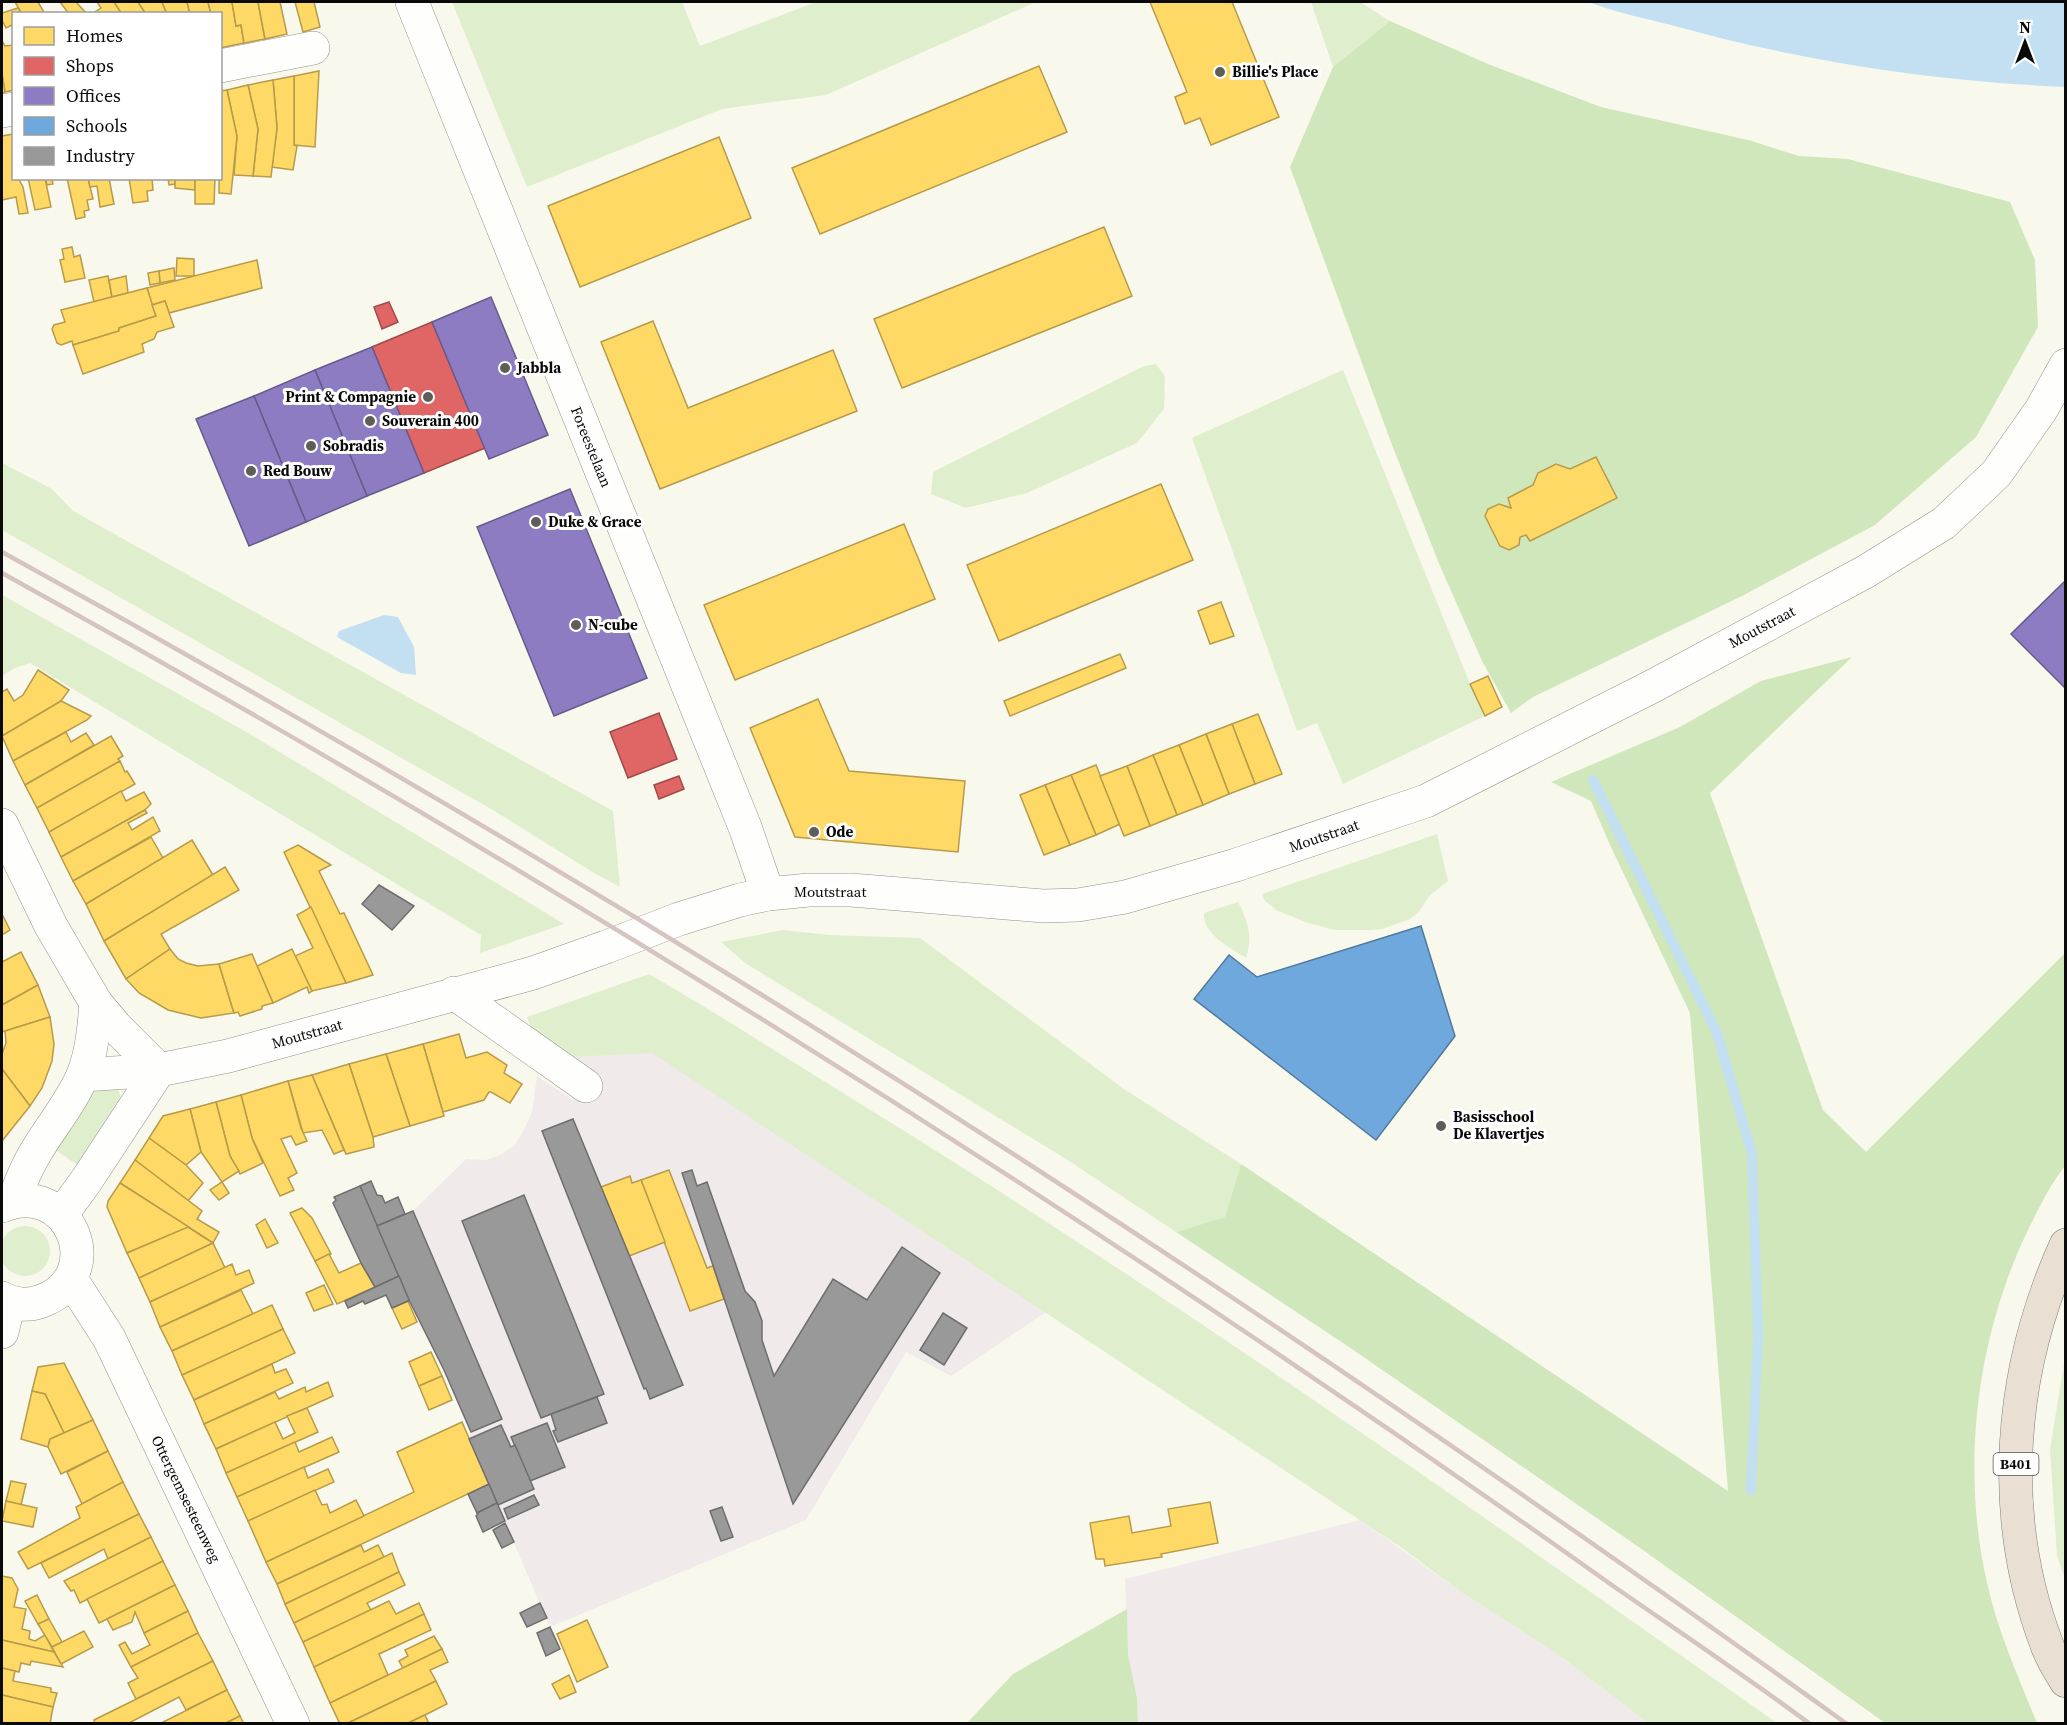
<svg xmlns="http://www.w3.org/2000/svg" width="2067" height="1725" viewBox="0 0 2067 1725" font-family="'Source Serif 4',serif">
<style>
.industrial{fill:#f0eaeb}
.green{fill:#dfefcd}
.forest{fill:#cfe7ba}
.water{fill:#c3e0f3}
.homes{fill:#ffd966;stroke:#b69b4a;stroke-width:1.5}
.shops{fill:#e06666;stroke:#a04a4a;stroke-width:1.5}
.offices{fill:#8e7cc3;stroke:#665a8c;stroke-width:1.5}
.schools{fill:#6fa8dc;stroke:#51799d;stroke-width:1.5}
.industry{fill:#999;stroke:#6e6e6e;stroke-width:1.5}
.lines{fill:none;stroke-linecap:round;stroke-linejoin:round}
.stream{stroke:#c3e0f3;stroke-width:10}
.minor-casing{stroke:#92918c;stroke-width:34}
.motorway-casing{stroke:#7f7e7a;stroke-width:34}
.minor{stroke:#fefefc;stroke-width:33}
.motorway{stroke:#e9dfd3;stroke-width:33}
.rail{stroke:#d5c4c2;stroke-width:4.5}
.poi-dot{fill:#5e5d59;stroke:#fff;stroke-width:2}
.labels{text-anchor:middle;stroke-width:6;stroke-linejoin:round;paint-order:stroke}
.shield{fill:#fff;stroke:#545454;stroke-width:1.5}
.shield-label{font-size:14px;font-weight:bold;fill:#0a0a0a}
.poi-label{font-size:15px;font-weight:bold;fill:#0a0a0a;stroke:#fff;text-anchor:start}
.street-label{font-size:15px;fill:#0a0a0a;stroke:#fff}
</style>
<rect width="100%" height="100%" fill="#f9f8ed"/>
<g class="industrial">
<polygon points="651,1052 1046,1312 951,1376 906,1352 806,1520 550,1627 469,1439 471,1432 444,1370 409,1300 413,1211 466,1159 486,1160 502,1154 515,1145 524,1129 532,1112 537,1076 573,1100 573,1057"/>
<polygon points="1360,1520 1461,1592 1559,1655 1648,1723 1138,1723 1137,1698 1128,1654 1125,1579"/>
</g>
<g class="green">
<polygon points="452,2 682,2 700,46 816,2 1036,2 826,95 722,109 527,187"/>
<polygon points="1311,2 1360,2 1390,21 1333,67"/>
<polygon points="1156,364 1165,376 1164,409 1137,443 1027,493 966,508 931,494 933,472 1144,366"/>
<polygon points="1343,370 1470,684 1485,716 1343,784 1317,723 1297,731 1192,438"/>
<polygon points="2,463 52,489 73,511 613,811 620,887 594,873 491,809 2,530"/>
<polygon points="2,595 250,734 564,924 480,953 481,935 30,663 15,668 2,676"/>
<polygon points="1437,834 1448,881 1430,895 1418,913 1410,919 1382,929 1371,930 1335,930 1308,923 1276,910 1265,901 1262,894"/>
<path d="M1238,902C1248,920 1253,938 1246,958C1231,948 1202,934 1204,913Z"/>
<polygon points="783,930 829,935 920,938 1124,1089 1241,1164 1225,1217 1176,1232 1066,1159 745,963 721,942"/>
<path d="M649,974C712,1010 773,1050 835,1088C1158,1286 1467,1505 1777,1723H1648L1559,1655L1461,1592L1399,1546L652,1053L573,1057L531,1029L527,1017Z"/>
<polygon points="114,1085 119,1091 121,1099 79,1166 54,1149 93,1090"/>
<circle cx="25" cy="1251" r="25"/>
<polygon points="2065,1358 2065,1579 2057,1556 2050,1449"/>
</g>
<g class="forest">
<polygon points="1390,21 1488,64 1601,107 1748,140 1799,156 1848,159 2010,202 2035,260 2038,327 1976,437 1875,525 1744,595 1533,697 1511,713 1482,661 1440,566 1392,445 1290,167 1333,67"/>
<path d="M1852,657L1710,793L1823,1110L1866,1152L2065,953V1166C2050,1185 2040,1206 2029,1228C1976,1336 1960,1470 1988,1587C1999,1634 2019,1679 2037,1723H1885L1643,1550L1349,1347L1176,1232L1225,1217L1241,1164L1728,1491L1690,1013L1610,845L1591,801L1551,782L1680,727L1761,681Z"/>
<polygon points="1127,1609 1128,1654 1137,1698 1138,1723 967,1723 1013,1674"/>
</g>
<g class="water">
<path d="M1588,2H2065V87C1932,81 1799,61 1671,25C1643,18 1614,12 1588,2Z"/>
<polygon points="384,615 398,617 414,647 416,675 401,673 337,637 339,631"/>
</g>
<g class="homes">
<polygon points="15,2 38,2 45,14 22,14"/>
<polygon points="60,2 76,2 87,14 69,14"/>
<polygon points="97,2 114,2 122,14 96,14 95,12 101,8"/>
<polygon points="114,2 138,2 146,14 122,14"/>
<polygon points="138,2 162,2 167,14 146,14"/>
<polygon points="162,2 187,2 190,14 167,14"/>
<polygon points="187,2 208,2 211,14 190,14"/>
<polygon points="208,2 232,2 236,26 241,25 244,43 220,48 220,14 211,14"/>
<polygon points="232,2 258,2 265,39 244,43 241,25 236,26"/>
<polygon points="258,2 280,2 287,34 265,39"/>
<polygon points="295,2 314,2 320,27 303,32"/>
<polygon points="1150,2 1232,2 1279,117 1211,145 1200,118 1185,124 1175,97 1187,92"/>
<polygon points="18,8 22,14 14,14 14,24 6,28 2,20 2,13"/>
<polygon points="2,41 5,46 14,45 14,90 5,92 2,74"/>
<polygon points="1039,66 1067,132 820,234 792,168"/>
<polygon points="319,71 315,147 294,145 294,76"/>
<polygon points="2,74 5,92 2,93"/>
<polygon points="294,76 294,145 297,146 293,170 272,167 277,128 273,80"/>
<polygon points="273,80 277,128 271,177 253,176 258,129 248,85"/>
<polygon points="248,85 258,129 253,176 234,175 237,136 227,90"/>
<polygon points="227,90 237,136 231,194 219,193 220,91"/>
<polygon points="14,134 14,178 18,178 23,187 28,213 19,214 16,197 2,200 2,136"/>
<polygon points="719,137 751,218 580,287 548,206"/>
<polygon points="28,178 45,178 51,207 35,210"/>
<polygon points="45,178 57,178 52,180 53,184 47,185"/>
<polygon points="67,178 88,178 93,199 87,200 89,210 84,211 85,217 76,219"/>
<polygon points="88,178 109,178 114,204 100,207 97,186 90,187"/>
<polygon points="129,178 152,178 153,190 147,191 148,201 133,203"/>
<polygon points="168,178 175,178 175,184 169,185"/>
<polygon points="175,178 195,178 195,190 175,188"/>
<polygon points="195,178 215,178 214,204 195,204"/>
<polygon points="1104,227 1132,296 902,388 874,319"/>
<polygon points="72,247 74,257 80,255 85,278 65,282 60,260 64,259 62,249"/>
<polygon points="177,258 194,259 194,276 176,276"/>
<polygon points="257,260 262,288 169,313 165,301 152,305 147,288"/>
<polygon points="174,268 175,280 160,283 159,271"/>
<polygon points="159,271 160,283 150,285 148,273"/>
<polygon points="108,276 112,297 94,302 89,280"/>
<polygon points="126,276 128,293 112,297 109,280"/>
<polygon points="147,288 156,316 119,328 119,331 73,345 72,341 61,345 57,343 52,329 54,325 65,322 61,310"/>
<polygon points="165,301 174,327 157,332 154,339 142,344 144,352 83,374 73,345 119,331 119,328 156,316 152,305"/>
<polygon points="653,321 688,408 833,350 857,411 660,489 601,342"/>
<polygon points="1596,457 1617,498 1530,541 1526,535 1520,537 1519,545 1509,550 1500,546 1485,516 1488,509 1499,504 1511,508 1508,498 1533,485 1538,473 1556,464 1570,469"/>
<polygon points="1161,484 1193,560 999,641 967,565"/>
<polygon points="904,524 935,599 735,680 704,605"/>
<polygon points="1221,602 1234,636 1210,644 1198,611"/>
<polygon points="1120,654 1126,668 1010,716 1004,701"/>
<polygon points="38,670 69,690 61,701 2,736 2,692 7,689 14,701 23,695"/>
<polygon points="1488,676 1502,707 1485,716 1470,684"/>
<polygon points="818,699 849,771 965,781 958,852 795,837 750,728"/>
<polygon points="61,701 91,716 87,720 13,761 2,736"/>
<polygon points="1258,714 1282,774 1255,784 1232,724"/>
<polygon points="1232,724 1255,784 1229,794 1206,734"/>
<polygon points="66,732 71,742 86,733 94,745 25,785 13,761"/>
<polygon points="1206,734 1229,794 1203,805 1179,745"/>
<polygon points="111,736 123,756 118,759 120,761 37,808 25,785"/>
<polygon points="1179,745 1203,805 1177,815 1153,755"/>
<polygon points="1153,755 1177,815 1150,826 1127,766"/>
<polygon points="120,761 125,772 127,771 135,784 49,832 37,808"/>
<polygon points="1096,765 1120,824 1096,835 1071,775"/>
<polygon points="1127,766 1150,826 1124,836 1100,776"/>
<polygon points="1071,775 1096,835 1070,845 1045,785"/>
<polygon points="1045,785 1070,845 1044,855 1020,795"/>
<polygon points="121,791 126,801 144,792 151,804 145,810 61,857 49,832"/>
<polygon points="145,810 147,813 128,823 132,830 153,817 160,831 73,881 61,857"/>
<polygon points="151,837 163,858 86,904 73,881"/>
<polygon points="192,840 213,875 104,941 86,904"/>
<polygon points="298,845 331,865 319,871 340,914 344,913 373,975 346,983 284,852"/>
<polygon points="225,867 239,890 161,934 170,949 126,979 104,941"/>
<polygon points="311,907 346,983 312,991 295,956 313,948 297,915"/>
<polygon points="2,914 10,930 2,935"/>
<polygon points="170,949 178,959 186,963 198,966 219,964 234,1013 201,1018 168,1010 139,993 126,979"/>
<polygon points="292,949 312,991 309,993 307,987 273,1003 257,966"/>
<polygon points="21,952 38,985 2,1005 2,962"/>
<polygon points="252,954 273,1003 262,1006 262,1009 240,1016 238,1012 234,1013 219,964"/>
<polygon points="38,985 50,1017 2,1032 2,1005"/>
<polygon points="50,1017 54,1044 52,1061 42,1088 30,1106 2,1069 2,1054 6,1043 5,1031"/>
<polygon points="459,1034 466,1058 487,1052 507,1065 504,1073 522,1084 510,1103 491,1092 489,1092 484,1100 443,1112 423,1044"/>
<polygon points="423,1044 444,1116 410,1126 386,1054"/>
<polygon points="386,1054 410,1126 373,1137 349,1064"/>
<polygon points="349,1064 373,1137 374,1147 346,1154 312,1075"/>
<polygon points="2,1069 30,1106 2,1141"/>
<polygon points="312,1075 344,1150 334,1154 322,1130 303,1133 288,1081"/>
<polygon points="288,1081 301,1128 307,1141 296,1145 291,1136 281,1139 297,1173 288,1178 294,1190 280,1196 252,1138 241,1095"/>
<polygon points="241,1095 252,1138 263,1163 240,1174 230,1156 216,1102"/>
<polygon points="216,1102 230,1156 239,1171 222,1182 201,1152 190,1109"/>
<polygon points="190,1109 201,1152 186,1165 149,1138 163,1116"/>
<polygon points="149,1138 186,1165 203,1183 188,1201 135,1160"/>
<polygon points="135,1160 202,1211 197,1219 219,1232 213,1243 120,1183"/>
<polygon points="669,1170 707,1268 713,1266 724,1299 690,1311 641,1180"/>
<polygon points="630,1176 632,1183 641,1180 665,1242 629,1256 601,1187"/>
<polygon points="222,1182 229,1193 219,1200 210,1190"/>
<polygon points="120,1183 189,1227 127,1253 107,1207 108,1201"/>
<polygon points="302,1208 312,1218 331,1254 315,1261 290,1213"/>
<polygon points="265,1219 278,1243 267,1248 256,1225"/>
<polygon points="188,1227 213,1243 139,1278 127,1253"/>
<polygon points="213,1243 225,1268 150,1302 139,1278"/>
<polygon points="329,1254 339,1273 361,1263 375,1287 337,1304 315,1261"/>
<polygon points="232,1264 236,1275 249,1270 254,1283 160,1327 150,1302"/>
<polygon points="324,1285 333,1304 314,1311 306,1293"/>
<polygon points="241,1290 253,1314 172,1351 160,1327"/>
<polygon points="408,1301 417,1322 402,1329 392,1308"/>
<polygon points="272,1305 283,1329 182,1375 172,1351"/>
<polygon points="283,1329 295,1353 194,1400 182,1375"/>
<polygon points="431,1352 442,1376 419,1386 409,1362"/>
<polygon points="64,1363 93,1420 64,1433 45,1394 32,1391 38,1367"/>
<polygon points="272,1364 275,1373 286,1369 293,1383 204,1424 194,1400"/>
<polygon points="442,1376 452,1400 429,1410 419,1386"/>
<polygon points="328,1382 333,1396 216,1449 204,1424 275,1392 279,1399 305,1387 306,1392"/>
<polygon points="32,1391 45,1394 64,1433 50,1439 48,1447 21,1439"/>
<polygon points="307,1408 318,1432 226,1473 216,1449 275,1422 283,1439 295,1433 287,1416"/>
<polygon points="93,1420 108,1451 61,1474 48,1447 50,1439"/>
<polygon points="462,1422 489,1484 277,1584 266,1562 414,1492 397,1452"/>
<polygon points="332,1437 339,1452 237,1497 226,1473 295,1442 299,1452"/>
<polygon points="108,1451 123,1482 82,1504 67,1472"/>
<polygon points="304,1467 308,1478 328,1469 334,1482 248,1521 237,1497"/>
<polygon points="11,1481 26,1484 21,1505 6,1501"/>
<polygon points="123,1482 139,1514 28,1569 18,1552 80,1518 76,1507"/>
<polygon points="315,1490 322,1505 327,1504 330,1513 356,1500 364,1516 266,1562 248,1521"/>
<polygon points="6,1501 37,1508 33,1527 2,1521"/>
<polygon points="1210,1502 1218,1543 1161,1554 1162,1557 1105,1566 1104,1559 1096,1559 1090,1523 1129,1516 1132,1533 1171,1526 1168,1509"/>
<polygon points="139,1514 151,1537 108,1559 104,1549 49,1578 41,1563"/>
<polygon points="151,1537 163,1561 80,1603 74,1590 71,1591 64,1581"/>
<polygon points="361,1545 364,1552 378,1545 384,1557 285,1604 277,1584"/>
<polygon points="392,1553 399,1572 294,1623 285,1604"/>
<polygon points="163,1561 175,1585 99,1623 87,1599"/>
<polygon points="399,1572 405,1585 367,1603 371,1610 303,1642 294,1623"/>
<polygon points="2,1576 12,1578 18,1589 14,1607 26,1609 22,1629 30,1631 29,1639 35,1641 45,1635 54,1652 2,1640"/>
<polygon points="175,1585 188,1611 144,1633 135,1612 132,1622 113,1630 107,1619"/>
<polygon points="37,1595 49,1619 38,1624 25,1601"/>
<polygon points="389,1601 396,1614 419,1603 424,1614 314,1667 303,1642"/>
<polygon points="188,1611 198,1633 131,1667 119,1645 125,1642 132,1654 150,1645 144,1633"/>
<polygon points="424,1614 431,1630 379,1654 388,1675 330,1703 314,1667"/>
<polygon points="49,1619 62,1642 52,1647 38,1624"/>
<polygon points="587,1620 608,1667 577,1682 557,1634"/>
<polygon points="84,1631 93,1647 61,1664 52,1647"/>
<polygon points="198,1633 213,1661 136,1699 128,1683 138,1678 131,1667"/>
<polygon points="434,1636 442,1649 403,1668 399,1661 408,1656 405,1650"/>
<polygon points="2,1640 54,1652 63,1667 31,1661 30,1665 21,1663 19,1672 2,1668"/>
<polygon points="442,1649 448,1662 430,1670 436,1681 346,1724 340,1724 330,1703"/>
<polygon points="213,1661 227,1690 186,1710 179,1697 127,1724 95,1724 94,1720"/>
<polygon points="2,1668 15,1671 13,1681 51,1688 51,1692 57,1693 53,1707 2,1695"/>
<polygon points="569,1675 576,1692 560,1699 552,1684"/>
<polygon points="436,1681 447,1704 425,1715 406,1724 346,1724"/>
<polygon points="227,1690 240,1716 224,1724 164,1724 163,1722"/>
<polygon points="2,1695 53,1707 50,1724 2,1723"/>
<polygon points="425,1715 429,1724 406,1724"/>
<polygon points="240,1716 244,1724 224,1724"/>
</g>
<g class="shops">
<polygon points="389,302 398,322 382,329 374,307"/>
<polygon points="432,322 485,448 424,473 372,347"/>
<polygon points="659,713 677,759 628,778 610,732"/>
<polygon points="679,776 684,789 659,799 654,785"/>
</g>
<g class="offices">
<polygon points="491,297 548,435 489,459 432,322"/>
<polygon points="372,347 424,473 367,496 315,370"/>
<polygon points="315,370 367,496 306,522 254,396"/>
<polygon points="254,396 306,522 249,546 196,419"/>
<polygon points="570,489 647,678 554,716 477,527"/>
<polygon points="2066,580 2066,689 2011,634"/>
</g>
<polygon class="schools" points="1421,926 1455,1036 1376,1140 1194,999 1229,955 1257,977"/>
<g class="industry">
<polygon points="379,885 414,906 392,930 362,904"/>
<polygon points="573,1119 683,1385 650,1399 646,1388 644,1389 542,1131"/>
<polygon points="692,1170 697,1186 707,1182 745,1291 755,1302 762,1321 762,1340 774,1376 833,1279 867,1300 902,1247 940,1273 793,1504 682,1173"/>
<polygon points="371,1181 377,1195 382,1196 385,1203 398,1197 405,1214 377,1226 360,1186"/>
<polygon points="360,1186 399,1276 375,1287 361,1263 333,1203 336,1200 334,1197"/>
<polygon points="524,1195 604,1394 541,1418 462,1221"/>
<polygon points="413,1211 502,1419 471,1432 444,1370 409,1300 377,1226"/>
<polygon points="399,1276 409,1300 408,1301 392,1308 386,1295 365,1304 363,1301 348,1308 345,1301"/>
<polygon points="943,1313 967,1328 944,1365 920,1350"/>
<polygon points="597,1397 607,1423 558,1442 553,1431 556,1430 551,1414"/>
<polygon points="547,1423 565,1467 530,1481 511,1437"/>
<polygon points="501,1425 511,1447 515,1445 534,1489 498,1505 469,1439"/>
<polygon points="489,1484 497,1503 477,1513 468,1494"/>
<polygon points="534,1495 539,1505 508,1519 504,1509"/>
<polygon points="497,1503 505,1521 483,1532 476,1516 478,1514 477,1513"/>
<polygon points="722,1507 733,1537 721,1541 710,1511"/>
<polygon points="505,1523 514,1542 502,1548 493,1530"/>
<polygon points="540,1603 547,1618 527,1627 520,1613"/>
<polygon points="550,1627 560,1649 546,1656 537,1633"/>
</g>
<g class="lines">
<polyline class="stream" points="1593,780 1717,1033 1752,1154 1758,1337 1751,1490"/>
<g class="minor-casing">
<g id="minor">
<polyline points="412,2 745,827 768,894"/>
<polyline points="220,66 313,48"/>
<polyline points="2,111 14,109"/>
<polyline points="2,825 51,926 96,1003 116,1027 159,1070"/>
<polyline points="454,993 586,1086"/>
<polyline points="83,1075 159,1070 228,1056 533,973 606,947 679,919 740,900 768,894 809,890 851,890 1043,906 1078,905 1125,897 1236,865 1426,801 1653,686 1865,572 1944,523 1996,474 2041,410 2066,365"/>
<path d="M14,1201C20,1183 27,1166 37,1150C52,1125 71,1103 83,1075C92,1052 94,1028 96,1003"/>
<path d="M2,1206C69,1177 110,1275 42,1301C29,1306 13,1305 2,1298"/>
<polyline points="62,1214 86,1181 159,1070"/>
<polyline points="71,1279 109,1338 293,1724"/>
<polyline points="2,1332 9,1302"/>
</g>
</g>
<g class="motorway-casing">
<path id="motorway" d="M2066,1245C2009,1371 1997,1514 2047,1645C2051,1657 2059,1670 2066,1681"/>
</g>
<use href="#minor" class="minor"/>
<use href="#motorway" class="motorway"/>
<g class="rail">
<path d="M2,552C361,749 714,959 1058,1183C1325,1356 1588,1538 1847,1724"/>
<path d="M2,573C558,880 1098,1220 1616,1588C1681,1633 1747,1677 1810,1724"/>
</g>
</g>
<g class="poi-dot">
<circle cx="1220" cy="72" r="6"/>
<circle cx="505" cy="368" r="6"/>
<circle cx="428" cy="397" r="6"/>
<circle cx="370" cy="421" r="6"/>
<circle cx="311" cy="446" r="6"/>
<circle cx="251" cy="471" r="6"/>
<circle cx="536" cy="522" r="6"/>
<circle cx="576" cy="625" r="6"/>
<circle cx="814" cy="832" r="6"/>
<circle cx="1441" cy="1126" r="6"/>
</g>
<g class="labels">
<rect class="shield" x="1993.5" y="1453" width="45" height="22" rx="4.5"/>
<g class="shield-label">
<text x="2016" y="1469">B401</text>
</g>
<g class="poi-label">
<text x="1232" y="77">Billie's Place</text>
<text x="517" y="373">Jabbla</text>
<text x="416" y="402" text-anchor="end">Print &amp; Compagnie</text>
<text x="382" y="426">Souverain 400</text>
<text x="323" y="451">Sobradis</text>
<text x="263" y="476">Red Bouw</text>
<text x="548" y="527">Duke &amp; Grace</text>
<text x="588" y="630">N-cube</text>
<text x="826" y="837">Ode</text>
<text x="1453" y="1122">Basisschool<tspan x="1453" dy="17">De Klavertjes</tspan></text>
</g>
<g class="street-label">
<text transform="translate(591 447) rotate(68)" y="5">Foreestelaan</text>
<text transform="translate(1762 627) rotate(-28)" y="5">Moutstraat</text>
<text transform="translate(1324 836) rotate(-19)" y="5">Moutstraat</text>
<text x="830" y="897">Moutstraat</text>
<text transform="translate(307 1034) rotate(-16)" y="5">Moutstraat</text>
<text transform="translate(186 1499) rotate(64)" y="5">Ottergemsesteenweg</text>
</g>
</g>
<rect width="2067" height="1725" fill="none" stroke="#0a0a0a" stroke-width="6"/>
<rect x="12" y="12" width="210" height="168" fill="#ffffff" stroke="#9d9d9d" stroke-width="1.5"/>
<rect x="24" y="27" width="30" height="18" fill="#ffd966" stroke="#9d9d9d" stroke-width="1.5"/>
<text x="66" y="42" font-size="18" fill="#0a0a0a">Homes</text>
<rect x="24" y="57" width="30" height="18" fill="#e06666" stroke="#9d9d9d" stroke-width="1.5"/>
<text x="66" y="72" font-size="18" fill="#0a0a0a">Shops</text>
<rect x="24" y="87" width="30" height="18" fill="#8e7cc3" stroke="#9d9d9d" stroke-width="1.5"/>
<text x="66" y="102" font-size="18" fill="#0a0a0a">Offices</text>
<rect x="24" y="117" width="30" height="18" fill="#6fa8dc" stroke="#9d9d9d" stroke-width="1.5"/>
<text x="66" y="132" font-size="18" fill="#0a0a0a">Schools</text>
<rect x="24" y="147" width="30" height="18" fill="#999999" stroke="#9d9d9d" stroke-width="1.5"/>
<text x="66" y="162" font-size="18" fill="#0a0a0a">Industry</text>
<g transform="translate(2025 42)" stroke="#ffffff" stroke-width="4.5" paint-order="stroke">
<path d="M0-4.5L10 22L0 15L-10 22Z" fill="#0a0a0a"/>
<text y="-9" font-size="16" font-weight="bold" text-anchor="middle" fill="#0a0a0a">N</text>
</g>
</svg>
